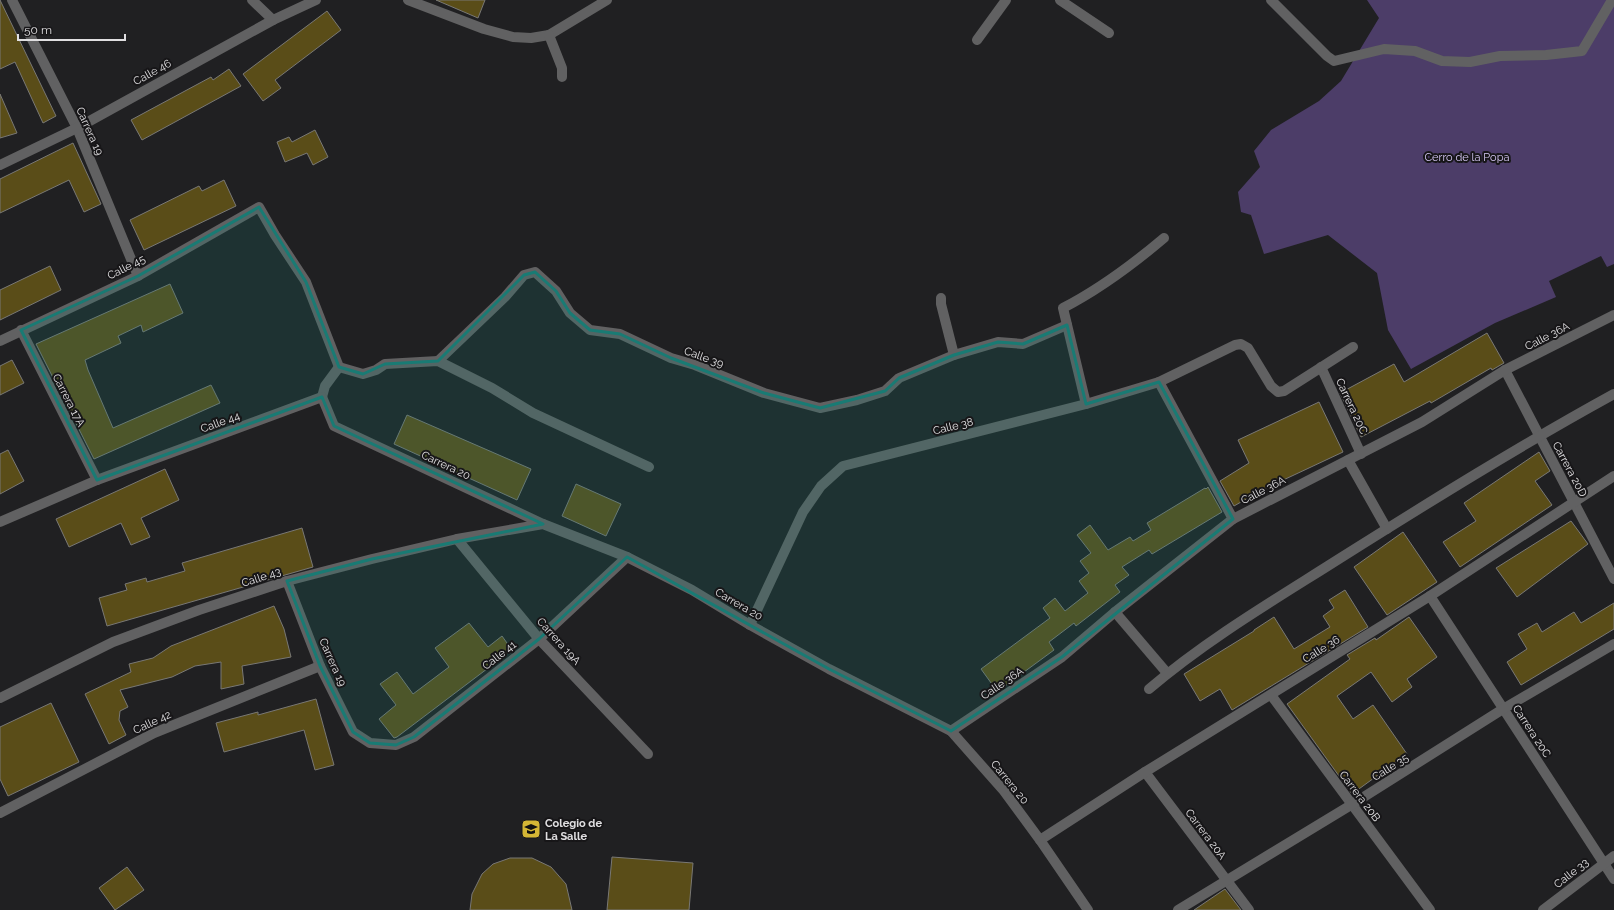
<svg xmlns="http://www.w3.org/2000/svg" width="1614" height="910" viewBox="0 0 1614 910" font-family="Raleway,sans-serif">
<style>
.forest{fill:#4c3d68}
.building{fill:#5a4d18;stroke:#797875}
.lines{fill:none;stroke-linecap:round;stroke-linejoin:round}
.minor{stroke:#616162;stroke-width:10}
.tertiary{stroke:#616162;stroke-width:10}
.marked{fill:#197b74;fill-opacity:0.2;stroke:#197b74;stroke-width:3;stroke-linejoin:round}
.labels{text-anchor:middle;stroke-width:4;stroke-linejoin:round;paint-order:stroke}
.street-label{font-size:11px;fill:#e0dfe1;stroke:#171618}
.park-label{font-size:11px;fill:#d8caf6;stroke:#171618}
.poi-label{font-size:11px;font-weight:bold;fill:#e0dfe1;stroke:#171618;text-anchor:start}
</style>
<rect width="100%" height="100%" fill="#202022"/>
<polygon class="forest" points="1367,0 1614,0 1614,264 1607,267 1601,256 1549,281 1556,297 1495,323 1411,369 1388,330 1377,273 1328,235 1264,254 1251,215 1241,212 1238,192 1260,167 1254,151 1271,130 1319,101 1341,81 1379,18"/>
<g class="building">
<polygon points="0,0 56,116 43,123 15,62 0,69"/>
<polygon points="436,0 485,0 478,18"/>
<polygon points="327,11 341,30 275,80 281,88 263,101 243,74"/>
<polygon points="229,69 241,86 142,140 131,120 211,77 213,80"/>
<polygon points="0,94 17,133 0,138"/>
<polygon points="315,130 328,157 313,165 307,153 285,162 277,142 289,137 292,142"/>
<polygon points="73,143 101,204 84,212 69,180 0,213 0,179"/>
<polygon points="224,180 236,206 144,250 130,220 199,186 202,191"/>
<polygon points="50,266 61,290 0,320 0,290"/>
<polygon points="170,284 183,313 143,332 141,325 118,336 121,343 85,360 88,370 113,428 211,385 220,403 94,459 36,344"/>
<polygon points="1487,333 1504,363 1492,370 1491,368 1431,403 1430,401 1361,437 1340,393 1394,364 1404,382"/>
<polygon points="12,360 24,383 0,395 0,366"/>
<polygon points="1319,402 1343,452 1262,490 1234,506 1220,481 1249,463 1238,440"/>
<polygon points="407,415 531,469 517,500 394,444"/>
<polygon points="8,450 24,481 0,494 0,454"/>
<polygon points="1539,452 1550,471 1535,481 1552,505 1460,567 1443,542 1476,521 1464,503"/>
<polygon points="165,469 179,500 141,518 150,537 131,545 121,523 69,547 56,519"/>
<polygon points="576,484 621,504 606,536 562,516"/>
<polygon points="1208,487 1222,512 1152,554 1149,550 1122,567 1129,575 1115,585 1120,592 1076,626 1074,623 1049,642 1054,650 1005,686 1002,682 994,687 981,669 1050,618 1043,608 1055,598 1065,611 1088,593 1079,581 1089,573 1080,561 1091,553 1077,535 1090,525 1108,550 1130,537 1133,541 1151,530 1147,523 1205,488 1206,489"/>
<polygon points="1571,521 1588,544 1517,597 1496,568"/>
<polygon points="302,528 313,567 107,626 99,598 127,590 125,584 146,578 147,582 185,571 182,563"/>
<polygon points="1403,532 1437,582 1387,615 1354,567"/>
<polygon points="1345,590 1368,627 1232,710 1220,689 1200,701 1184,674 1254,631 1254,630 1274,617 1294,649 1330,627 1323,616 1334,608 1329,600"/>
<polygon points="1614,603 1614,629 1521,685 1507,662 1527,649 1518,634 1537,623 1542,632 1574,612 1581,623"/>
<polygon points="274,606 284,629 291,657 242,666 244,684 221,689 221,662 195,666 172,677 120,690 128,707 120,711 119,720 126,735 109,744 85,694 131,672 129,664 153,658 171,646"/>
<polygon points="1409,617 1437,657 1407,679 1412,687 1392,702 1371,672 1337,696 1353,719 1373,705 1407,754 1352,794 1287,704 1350,659 1347,655 1375,638 1376,640"/>
<polygon points="469,623 488,647 502,636 512,650 397,737 394,738 379,719 396,705 380,684 397,672 413,694 449,667 435,648"/>
<polygon points="316,699 334,765 315,770 304,730 224,752 216,723 258,712 258,715"/>
<polygon points="51,703 79,762 8,796 0,779 0,727"/>
<polygon points="612,857 693,863 689,910 607,910"/>
<polygon points="510,858 532,858 551,867 566,884 572,910 470,910 472,894 482,874 493,864"/>
<polygon points="127,867 144,890 115,910 99,888"/>
<polygon points="1225,889 1241,910 1194,910"/>
</g>
<g class="lines">
<g class="minor">
<polyline points="12,0 77,128 138,276"/>
<polyline points="252,0 273,20"/>
<polyline points="408,0 484,29 513,37 531,38 549,35 607,0"/>
<polyline points="1060,0 1109,33"/>
<polyline points="1271,0 1327,56 1334,61 1384,49 1415,51 1442,61 1470,62 1500,56 1546,55 1582,51 1612,0"/>
<polyline points="549,35 562,68 562,77"/>
<polyline points="977,40 1006,0"/>
<polyline points="0,165 77,128 273,20 316,0"/>
<polyline points="941,298 941,304 954,355"/>
<polyline points="21,330 97,480"/>
<polyline points="0,341 138,276 259,207 275,235 306,282 339,367"/>
<polyline points="438,361 505,297 524,275 535,272 556,291 570,313 590,330 620,334 671,358 695,365 764,393 820,408 857,400 885,391 899,378 954,355 998,342 1023,344 1067,325"/>
<polyline points="1321,367 1361,454"/>
<polyline points="1505,370 1614,579"/>
<polyline points="1159,382 1233,519"/>
<polyline points="322,397 325,386 339,367 363,374 376,370 385,364 438,361 492,388 533,413 649,467"/>
<polyline points="322,397 334,426 543,524"/>
<path d="M1086,404L1063,308C1100,289 1132,265 1164,238"/>
<polyline points="1348,460 1387,529"/>
<polyline points="0,522 97,480 322,397"/>
<polyline points="457,539 539,639 648,754"/>
<polyline points="287,581 320,666 353,732 370,743 396,745 414,737 539,639 627,557"/>
<polyline points="1430,596 1614,879"/>
<polyline points="1115,612 1167,673"/>
<polyline points="750,625 803,512 821,486 843,466 1086,404 1159,382 1235,345 1241,344 1248,348 1271,386 1278,392 1284,391 1353,347"/>
<path d="M1149,689C1209,638 1276,599 1342,557C1431,501 1521,445 1614,394"/>
<polyline points="1271,695 1430,910"/>
<polyline points="951,731 1062,657 1115,612 1233,519 1422,422 1505,370 1614,315"/>
<polyline points="1145,772 1249,910"/>
<polyline points="0,813 154,733 320,666"/>
<polyline points="1040,840 1145,772 1430,596 1614,476"/>
<polyline points="1178,910 1351,805 1503,709 1614,644"/>
<polyline points="1543,910 1614,856"/>
</g>
<polyline class="tertiary" points="0,698 113,642 199,610 287,581 372,559 457,539 543,524 627,557 692,590 750,625 829,669 951,731 1004,791 1040,840 1088,910"/>
</g>
<path class="marked" d="M259,207L306,282L339,367L363,374L385,364L438,361L524,275L535,272L556,291L570,313L590,330L620,334L671,358L764,393L820,408L885,391L899,378L954,355L998,342L1023,344L1067,325L1086,404L1159,382L1233,519L1062,657L951,731L829,669L627,557L539,639L414,737L396,745L370,743L353,732L320,666L287,581L372,559L543,524L334,426L322,397L97,480L21,330L138,276Z"/>
<defs>
<g id="school-square" transform="scale(1)"><rect x="-9" y="-9" width="18" height="18" rx="4" fill="#d4b635" stroke="#171618"/><path d="M0-5L7-2L0 1L-7-2ZM-4 1L0 2.5L4 1V4Q0 6-4 4Z" fill="#111"/></g>
</defs>
<g fill-rule="evenodd">
<use href="#school-square" x="531" y="829"/>
</g>
<g class="labels">
<g class="street-label">
<text transform="translate(152 72) rotate(-29)" y="4">Calle 46</text>
<text transform="translate(90 131) rotate(66)" y="4">Carrera 19</text>
<text transform="translate(126 267) rotate(-27)" y="4">Calle 45</text>
<text transform="translate(1547 336) rotate(-27)" y="4">Calle 36A</text>
<text transform="translate(704 357) rotate(20)" y="4">Calle 39</text>
<text transform="translate(69 400) rotate(63)" y="4">Carrera 17A</text>
<text transform="translate(1352 406) rotate(65)" y="4">Carrera 20C</text>
<text transform="translate(220 422) rotate(-20)" y="4">Calle 44</text>
<text transform="translate(953 426) rotate(-14)" y="4">Calle 38</text>
<text transform="translate(446 465) rotate(25)" y="4">Carrera 20</text>
<text transform="translate(1570 469) rotate(62)" y="4">Carrera 20D</text>
<text transform="translate(1263 490) rotate(-27)" y="4">Calle 36A</text>
<text transform="translate(261 577) rotate(-18)" y="4">Calle 43</text>
<text transform="translate(739 604) rotate(30)" y="4">Carrera 20</text>
<text transform="translate(559 641) rotate(48)" y="4">Carrera 19A</text>
<text transform="translate(1321 649) rotate(-32)" y="4">Calle 36</text>
<text transform="translate(499 655) rotate(-38)" y="4">Calle 41</text>
<text transform="translate(333 662) rotate(66)" y="4">Carrera 19</text>
<text transform="translate(1002 683) rotate(-34)" y="4">Calle 36A</text>
<text transform="translate(152 722) rotate(-25)" y="4">Calle 42</text>
<text transform="translate(1532 731) rotate(57)" y="4">Carrera 20C</text>
<text transform="translate(1390 767) rotate(-32)" y="4">Calle 35</text>
<text transform="translate(1010 782) rotate(51)" y="4">Carrera 20</text>
<text transform="translate(1360 796) rotate(53)" y="4">Carrera 20B</text>
<text transform="translate(1206 834) rotate(53)" y="4">Carrera 20A</text>
<text transform="translate(1571 873) rotate(-38)" y="4">Calle 33</text>
</g>
<g class="park-label">
<text x="1467" y="161">Cerro de la Popa</text>
</g>
<g class="poi-label">
<text x="545" y="827">Colegio de<tspan x="545" dy="13">La Salle</tspan></text>
</g>
</g>
<path d="M18 34v6h107v-6" fill="none" stroke="#e0dfe1" stroke-width="2"/>
<text x="24" y="34" font-size="12" fill="#e0dfe1" stroke="#171618" stroke-width="3" paint-order="stroke">50 m</text>
</svg>
